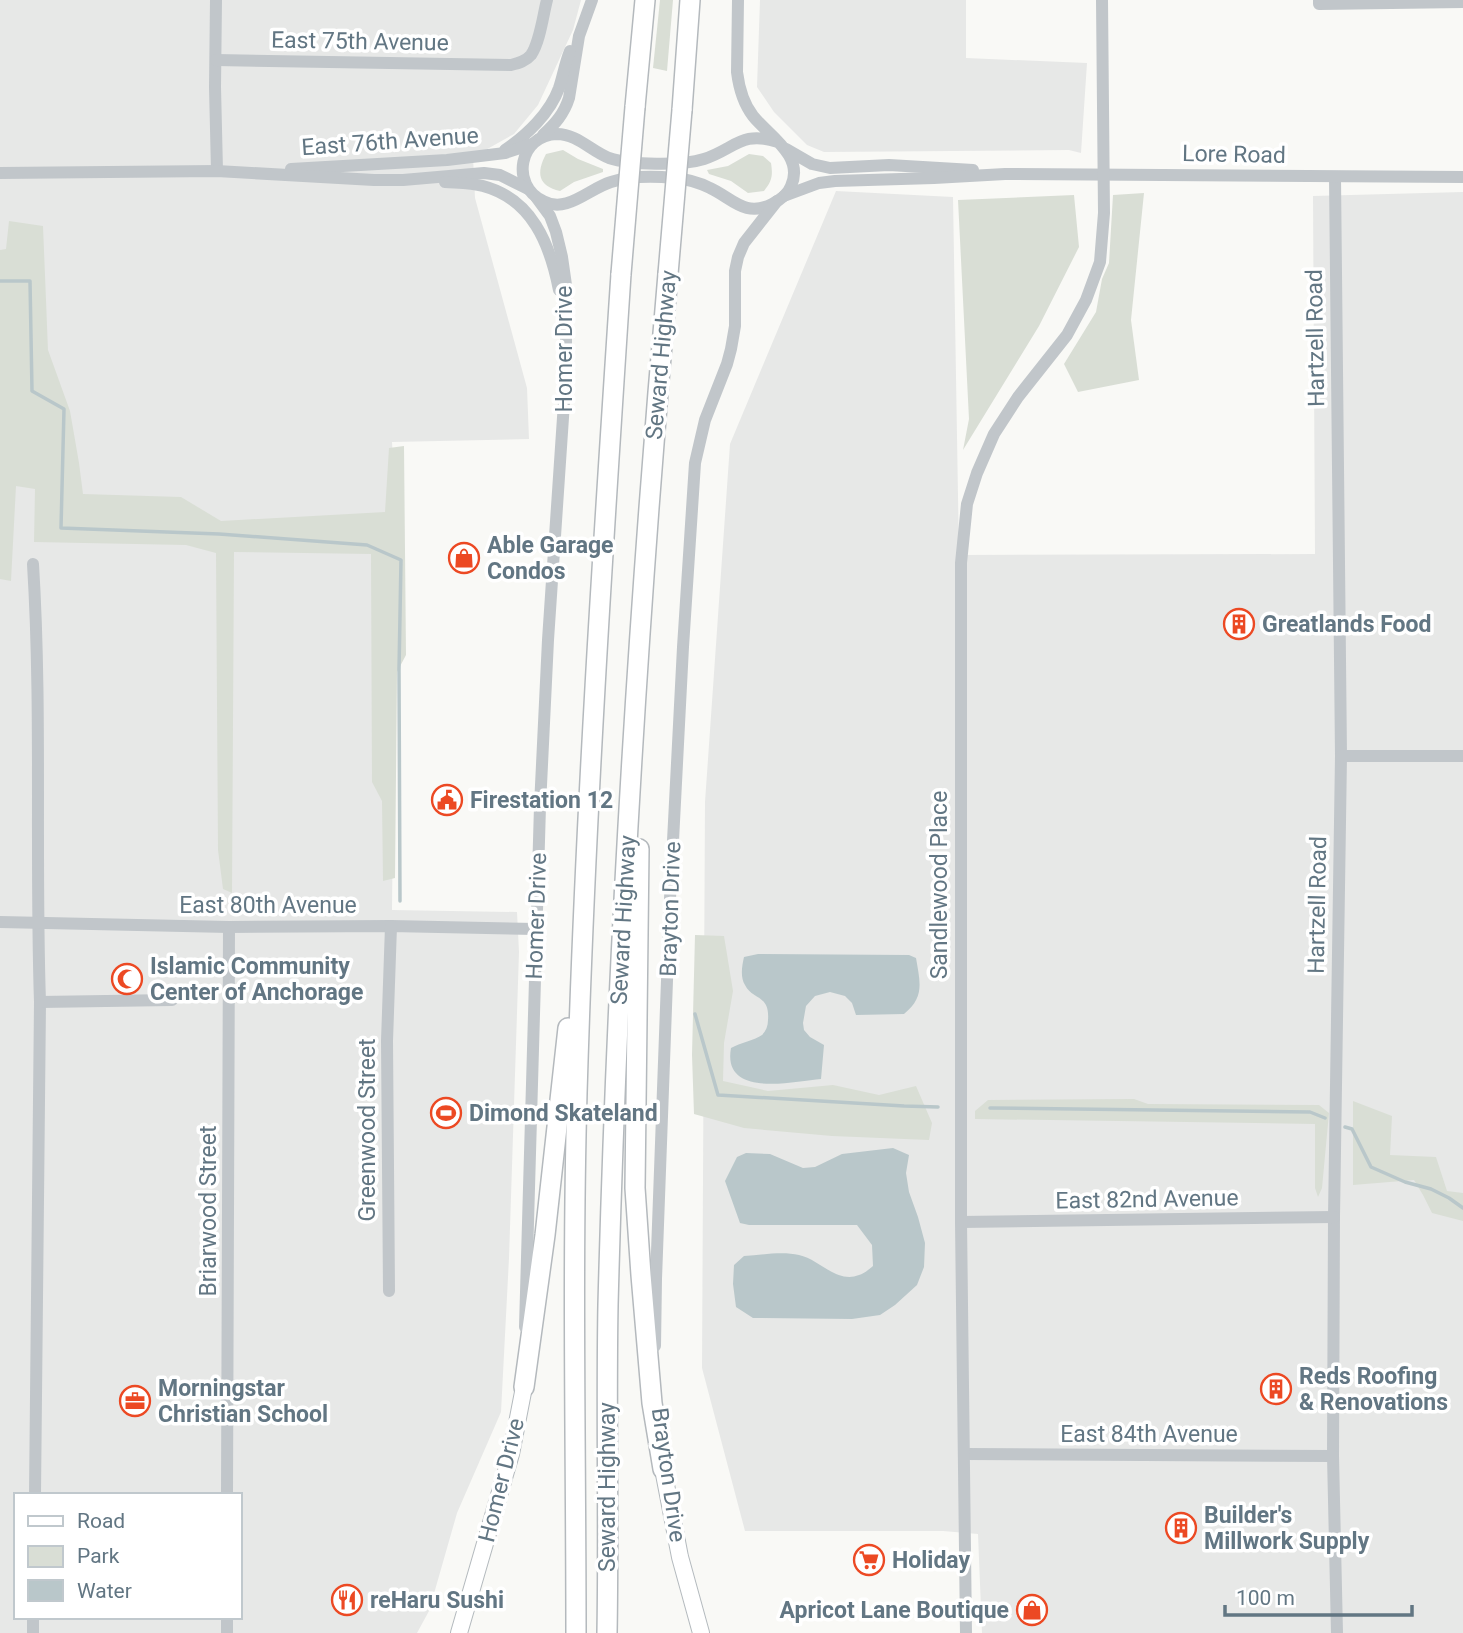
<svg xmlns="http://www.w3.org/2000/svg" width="1463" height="1633" viewBox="0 0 1463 1633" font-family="Roboto,sans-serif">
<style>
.built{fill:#e7e8e7;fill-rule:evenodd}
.green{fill:#d9ded5}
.water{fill:#b9c7ca}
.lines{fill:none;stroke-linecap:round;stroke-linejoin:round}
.stream{stroke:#b9c7ca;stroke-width:3.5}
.major-casing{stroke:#b4babe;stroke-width:18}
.highway-casing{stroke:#b4b9bd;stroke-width:22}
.minor{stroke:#c1c6ca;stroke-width:12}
.major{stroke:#fff;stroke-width:16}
.highway{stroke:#fff;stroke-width:19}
.highway-bridge-casing{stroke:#b4b9bd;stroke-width:22;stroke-linecap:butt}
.highway-bridge{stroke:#fff;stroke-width:19}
.labels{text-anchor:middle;stroke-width:7;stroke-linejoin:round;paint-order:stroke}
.street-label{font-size:23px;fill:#627683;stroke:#fff}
.poi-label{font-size:23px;font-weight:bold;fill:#627683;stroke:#fff;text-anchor:start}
</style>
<rect width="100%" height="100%" fill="#f9f9f6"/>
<g class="built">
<path d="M0,0H581L573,30L538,105L514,134L473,157L475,198L527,388L529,439L392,442L396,517L392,910L517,912L519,952L509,1258L501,1412L457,1513L429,1611L417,1633H0ZM16,1495H240V1617H16Z"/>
<polygon points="760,0 966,0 966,58 1087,63 1081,153 1069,150 824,152 807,145 774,112 757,87"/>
<polygon points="836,191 953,197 959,555 1315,554 1313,196 1463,192 1463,1633 982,1633 978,1534 943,1531 745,1531 702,1368 705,802 730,444"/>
</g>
<g class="green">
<polygon points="660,0 673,0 667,71 653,68"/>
<path d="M563,150L578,159L603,169V172L574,182L560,191C538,186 536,173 546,154Z"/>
<path d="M749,154L763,156L771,163C773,176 772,181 764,191L748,193L731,181L709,174L707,170L728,166Z"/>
<polygon points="1144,193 1131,320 1139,380 1078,392 1064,364 1096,312 1102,279 1109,263 1113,195"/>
<polygon points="1074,195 1079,247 1039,326 963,450 969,419 958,200"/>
<polygon points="9,221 43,226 48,350 70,411 79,463 83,494 181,497 221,521 385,512 389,448 404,446 406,655 397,672 395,878 383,881 382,801 372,782 371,554 234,552 232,893 223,889 218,850 216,553 186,545 34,542 35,489 16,486 11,581 0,579 0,250 6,249"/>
<polygon points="695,935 724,936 733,991 724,1043 723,1081 768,1091 833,1085 879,1095 916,1086 932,1123 929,1140 832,1136 744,1128 694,1114 692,1055"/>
<polygon points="1134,1099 1148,1104 1319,1105 1329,1113 1322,1188 1318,1197 1315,1188 1315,1124 975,1119 975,1111 988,1100"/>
<polygon points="1353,1101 1392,1116 1390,1155 1436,1157 1447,1191 1463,1193 1463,1221 1432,1213 1423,1195 1414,1180 1353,1185"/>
</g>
<g class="water">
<path d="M758,954L909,955L916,958C920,982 925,997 904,1014L856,1015L852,1003L845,996L830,992L815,996L806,1006L803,1023L804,1030L810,1037L824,1045L821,1079C791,1082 722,1098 731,1048C740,1043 755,1040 762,1035C766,1031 768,1026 768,1020C770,994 752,1000 745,985C740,977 742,966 744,957Z"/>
<path d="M893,1148L909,1155L906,1173L909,1192L918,1217L925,1243L924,1267L917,1285L895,1305L880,1315L852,1319L753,1318L736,1307L733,1284L734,1265L744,1256C762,1255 782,1251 799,1255C819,1259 837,1284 859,1275C864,1274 869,1269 873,1266L872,1245L857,1225H749L740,1223L725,1181L737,1157L746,1153L770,1154L803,1168L815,1167L842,1154Z"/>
</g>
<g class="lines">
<g class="stream">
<polyline points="0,281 30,281 32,391 64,409 61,528 219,534 367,545 401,560 399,670 400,901"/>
<polyline points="695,1014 718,1095 904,1106 938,1107"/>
<polyline points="990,1108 1310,1112 1325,1118"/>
<polyline points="1345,1127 1352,1129 1371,1167 1405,1182 1431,1189 1449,1198 1463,1208"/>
</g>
<g class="major-casing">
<g id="major">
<polyline points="663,1469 680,1557 701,1633"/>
<polyline points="459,1633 511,1454 524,1387"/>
</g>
</g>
<g class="highway-casing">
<g id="highway">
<polyline points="635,107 645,0"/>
<polyline points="682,110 690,0"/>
<polyline points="639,849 635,1188 641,1275 652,1403 663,1469"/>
<polyline points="524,1387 545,1235 568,1028"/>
<path d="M576,1633C576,1453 572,1273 577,1093C585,819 603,547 621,274"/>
<path d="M607,1633C609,1524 606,1414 608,1305C617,961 638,617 668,274"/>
</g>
</g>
<g class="minor">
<polyline points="216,0 215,87 217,171"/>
<path d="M738,0L737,72C739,88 743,103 753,116C768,135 805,156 791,186C788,194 780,200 772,204C745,218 732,198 710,188C698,182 687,179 674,178C654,176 630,176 611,182C588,189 567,214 543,201C510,185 519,135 557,134C577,134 591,151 609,158C630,165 682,166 704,159C735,149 741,130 778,142"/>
<polyline points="1319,0 1319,4 1463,2"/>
<path d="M216,60L511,65C519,63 526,61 531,55C540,42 543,15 547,0"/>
<path d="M543,135C555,124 564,114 569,98L579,36L592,0"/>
<polyline points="786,149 812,164 830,168 889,165 973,170"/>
<path d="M505,150C527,135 550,113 559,88C563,76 565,63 570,51"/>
<polyline points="291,169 447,160 505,153 532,144"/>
<polyline points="0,173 217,171 374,180 403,180 484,173 500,175 528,189"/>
<polyline points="1335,177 1341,756 1334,1217 1333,1456 1337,1633"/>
<path d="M445,182C458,183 471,183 483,186C532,199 550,244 559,290"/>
<polyline points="784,196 819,183 835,181 934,178 1005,174 1463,177"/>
<path d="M33,564C42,710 35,856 40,1002L35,1495"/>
<polyline points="1341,756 1463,756"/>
<polyline points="0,922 229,927 391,926 536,929"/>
<polyline points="40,1002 172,1000"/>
<polyline points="961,1222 1334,1217"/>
<polyline points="389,1291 387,1041 391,926"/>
<polyline points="525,1327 540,806 548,640 566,373 566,285 562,257 556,232 550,216 536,197"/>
<polyline points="655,1346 656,1279 670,899 683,647 695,463 705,420 727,364 731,349 735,326 735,271 738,257 744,243 777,201"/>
<polyline points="965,1454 1333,1456"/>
<polyline points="227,1495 229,927"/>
<polyline points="33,1633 33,1617"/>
<polyline points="227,1633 227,1617"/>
<polyline points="966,1633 961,1222 961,563 967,504 977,473 994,434 1018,397 1067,335 1086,300 1100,262 1104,213 1102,0"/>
</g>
<use href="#major" class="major"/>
<use href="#highway" class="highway"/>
<g class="highway-bridge-casing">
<g id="highway-bridge">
<polyline points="621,274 635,107"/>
<polyline points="668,274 682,110"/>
</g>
</g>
<use href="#highway-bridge" class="highway-bridge"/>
</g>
<defs>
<g id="shop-ring" transform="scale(1.575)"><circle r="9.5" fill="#fff" stroke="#ec4923" stroke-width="1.5"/><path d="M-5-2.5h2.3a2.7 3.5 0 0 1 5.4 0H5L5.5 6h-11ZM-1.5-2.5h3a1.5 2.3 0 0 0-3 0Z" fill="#ec4923"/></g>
<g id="building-ring" transform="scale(1.575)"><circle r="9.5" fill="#fff" stroke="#ec4923" stroke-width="1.5"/><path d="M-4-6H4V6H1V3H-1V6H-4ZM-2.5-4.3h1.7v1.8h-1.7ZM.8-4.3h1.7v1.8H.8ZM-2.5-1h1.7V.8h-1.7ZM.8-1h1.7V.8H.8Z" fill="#ec4923"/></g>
<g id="civic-ring" transform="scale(1.575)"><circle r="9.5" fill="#fff" stroke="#ec4923" stroke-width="1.5"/><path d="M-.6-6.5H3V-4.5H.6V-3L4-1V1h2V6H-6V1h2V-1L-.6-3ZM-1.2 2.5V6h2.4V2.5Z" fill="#ec4923"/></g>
<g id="mosque-ring" transform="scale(1.575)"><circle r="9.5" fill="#fff" stroke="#ec4923" stroke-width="1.5"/><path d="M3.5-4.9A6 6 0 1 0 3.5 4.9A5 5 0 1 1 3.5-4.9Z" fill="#ec4923"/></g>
<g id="stadium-ring" transform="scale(1.575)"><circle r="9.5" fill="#fff" stroke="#ec4923" stroke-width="1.5"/><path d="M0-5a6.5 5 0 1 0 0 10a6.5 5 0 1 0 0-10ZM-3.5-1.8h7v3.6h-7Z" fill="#ec4923"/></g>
<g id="office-ring" transform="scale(1.575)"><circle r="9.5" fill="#fff" stroke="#ec4923" stroke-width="1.5"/><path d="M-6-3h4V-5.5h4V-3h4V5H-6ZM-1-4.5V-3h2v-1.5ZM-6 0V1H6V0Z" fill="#ec4923"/></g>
<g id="supermarket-ring" transform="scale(1.575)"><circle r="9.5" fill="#fff" stroke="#ec4923" stroke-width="1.5"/><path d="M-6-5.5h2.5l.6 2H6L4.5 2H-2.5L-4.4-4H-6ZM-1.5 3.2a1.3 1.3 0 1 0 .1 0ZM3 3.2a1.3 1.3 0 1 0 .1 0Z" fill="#ec4923"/></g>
<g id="restaurant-ring" transform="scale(1.575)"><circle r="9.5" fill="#fff" stroke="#ec4923" stroke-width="1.5"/><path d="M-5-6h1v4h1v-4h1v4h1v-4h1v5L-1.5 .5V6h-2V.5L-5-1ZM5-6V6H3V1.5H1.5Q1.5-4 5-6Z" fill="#ec4923"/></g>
</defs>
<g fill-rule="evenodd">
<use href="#shop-ring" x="464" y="558"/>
<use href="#building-ring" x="1239" y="624"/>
<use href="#civic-ring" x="447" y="800"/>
<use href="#mosque-ring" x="127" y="979"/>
<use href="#stadium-ring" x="446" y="1113"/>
<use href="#building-ring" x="1276" y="1389"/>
<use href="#office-ring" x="135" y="1401"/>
<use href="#building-ring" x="1181" y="1528"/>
<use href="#supermarket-ring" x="869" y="1560"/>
<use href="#restaurant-ring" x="347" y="1600"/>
<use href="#shop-ring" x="1032" y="1610"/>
</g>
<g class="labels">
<g class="street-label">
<text transform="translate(360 41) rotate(1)" y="8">East 75th Avenue</text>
<text transform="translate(390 141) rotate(-4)" y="8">East 76th Avenue</text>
<text transform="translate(1234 154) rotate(1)" y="8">Lore Road</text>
<text transform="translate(1315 338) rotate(-91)" y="8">Hartzell Road</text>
<text transform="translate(564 349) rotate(-90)" y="8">Homer Drive</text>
<text transform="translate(661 355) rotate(-85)" y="8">Seward Highway</text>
<text transform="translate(939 885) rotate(-90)" y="8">Sandlewood Place</text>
<text x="268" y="913">East 80th Avenue</text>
<text transform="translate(1317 905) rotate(-89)" y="8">Hartzell Road</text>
<text transform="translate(670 909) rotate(-88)" y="8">Brayton Drive</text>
<text transform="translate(536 916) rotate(-88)" y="8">Homer Drive</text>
<text transform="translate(623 920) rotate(-87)" y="8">Seward Highway</text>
<text transform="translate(367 1130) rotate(-90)" y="8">Greenwood Street</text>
<text transform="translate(1147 1199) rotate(-1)" y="8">East 82nd Avenue</text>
<text transform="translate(208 1211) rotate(-90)" y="8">Briarwood Street</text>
<text x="1149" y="1442">East 84th Avenue</text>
<text transform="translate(669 1475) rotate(82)" y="8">Brayton Drive</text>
<text transform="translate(501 1480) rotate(-76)" y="8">Homer Drive</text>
<text transform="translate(607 1487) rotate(-90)" y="8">Seward Highway</text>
</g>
<g class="poi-label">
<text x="487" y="553">Able Garage<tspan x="487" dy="26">Condos</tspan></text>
<text x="1262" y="632">Greatlands Food</text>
<text x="470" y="808">Firestation 12</text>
<text x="150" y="974">Islamic Community<tspan x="150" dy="26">Center of Anchorage</tspan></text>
<text x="469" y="1121">Dimond Skateland</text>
<text x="1299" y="1384">Reds Roofing<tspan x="1299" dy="26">&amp; Renovations</tspan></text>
<text x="158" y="1396">Morningstar<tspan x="158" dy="26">Christian School</tspan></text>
<text x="1204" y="1523">Builder's<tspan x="1204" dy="26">Millwork Supply</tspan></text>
<text x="892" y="1568">Holiday</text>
<text x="370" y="1608">reHaru Sushi</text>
<text x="1009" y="1618" text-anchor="end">Apricot Lane Boutique</text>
</g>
</g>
<rect x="14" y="1493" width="228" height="126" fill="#ffffff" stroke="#c0c8cd" stroke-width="2"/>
<rect x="28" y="1516" width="35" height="10" fill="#ffffff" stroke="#c0c8cd" stroke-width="2"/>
<text x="77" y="1528" font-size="21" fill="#627683">Road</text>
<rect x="28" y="1546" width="35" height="21" fill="#d9ded5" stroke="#c0c8cd" stroke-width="2"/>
<text x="77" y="1563" font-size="21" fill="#627683">Park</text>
<rect x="28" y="1580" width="35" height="21" fill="#b9c7ca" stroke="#c0c8cd" stroke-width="2"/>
<text x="77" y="1598" font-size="21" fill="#627683">Water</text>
<path d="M1225 1605v10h187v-10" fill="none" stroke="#627683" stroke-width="3.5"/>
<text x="1236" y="1605" font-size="21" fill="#627683" stroke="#ffffff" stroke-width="5" paint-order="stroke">100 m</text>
</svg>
